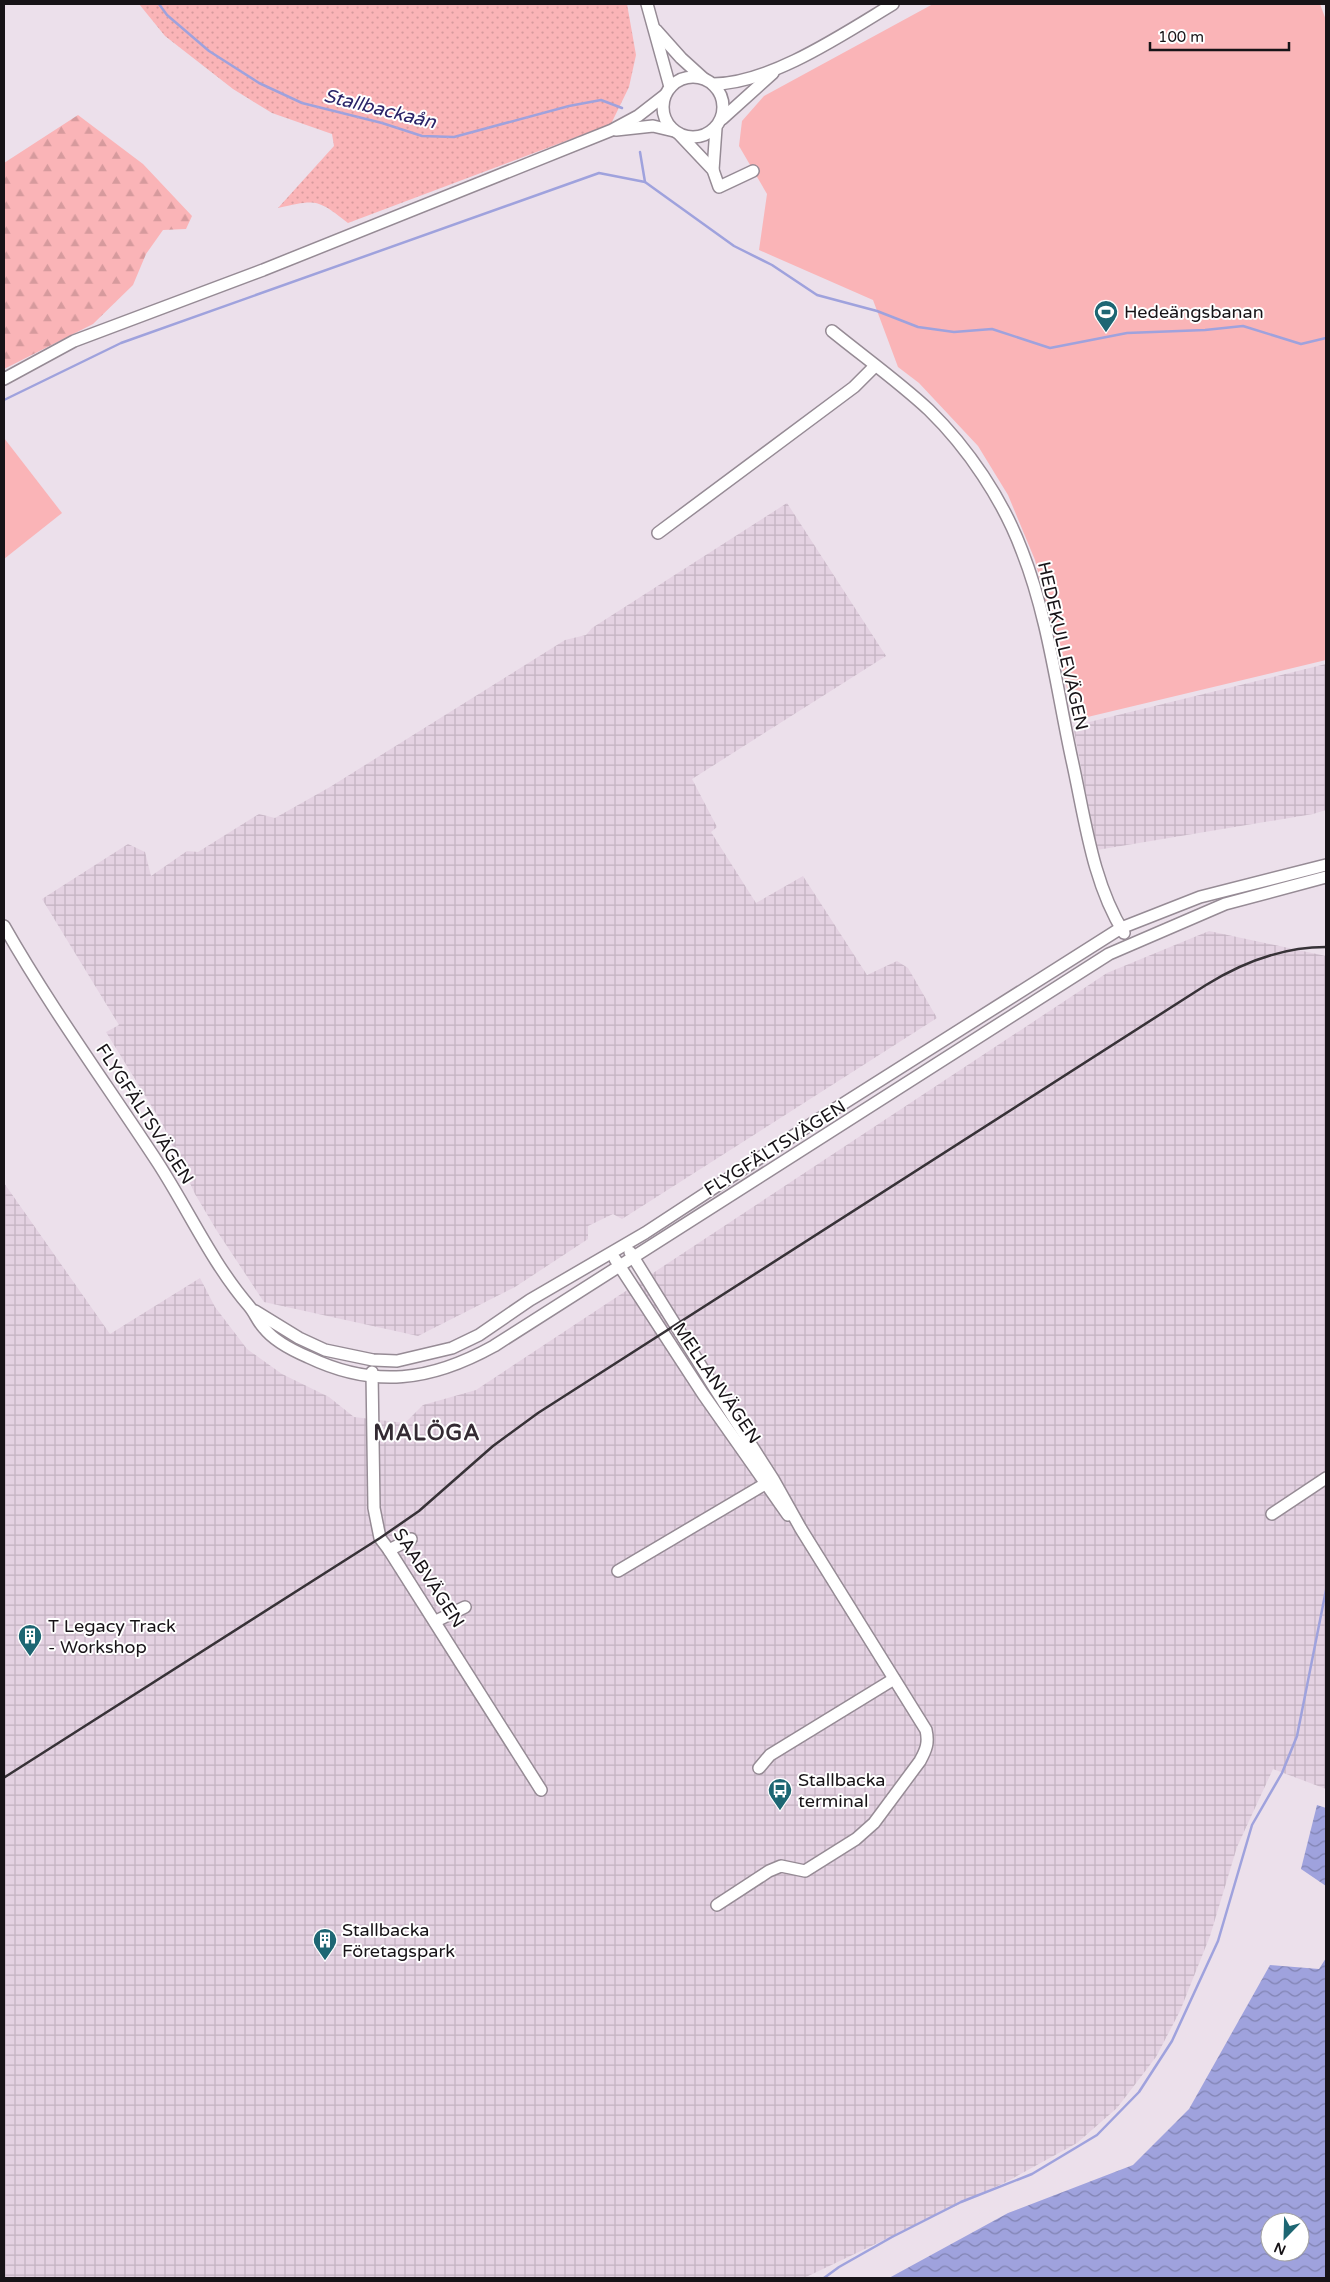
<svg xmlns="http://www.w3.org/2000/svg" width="1330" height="2282" viewBox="0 0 1330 2282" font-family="'Varela Round',sans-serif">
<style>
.industrial{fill:url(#industrial-grid)}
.grass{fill:url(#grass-dots)}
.forest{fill:url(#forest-firs)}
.green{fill:#fab4b7}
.water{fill:url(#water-waves);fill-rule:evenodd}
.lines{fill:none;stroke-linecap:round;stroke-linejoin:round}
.stream{stroke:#9fa2dd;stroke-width:2.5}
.minor-casing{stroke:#968b95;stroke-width:14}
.minor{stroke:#fff;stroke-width:11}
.rail{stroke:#373237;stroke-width:2.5}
.labels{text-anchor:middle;stroke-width:4;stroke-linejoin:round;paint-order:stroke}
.poi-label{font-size:18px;fill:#171317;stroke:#fff;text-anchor:start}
.street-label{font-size:18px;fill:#171317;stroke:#fff}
.water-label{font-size:19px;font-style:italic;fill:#2b2468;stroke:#fff}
.district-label{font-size:22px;font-weight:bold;letter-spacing:1px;fill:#342b33;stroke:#fff}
</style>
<defs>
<pattern id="industrial-grid" width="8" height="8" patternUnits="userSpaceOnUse" patternTransform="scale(1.25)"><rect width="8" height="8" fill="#e4d2e2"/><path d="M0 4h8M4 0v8" fill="none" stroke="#c3b3c1"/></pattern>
<pattern id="grass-dots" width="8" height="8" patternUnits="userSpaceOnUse" patternTransform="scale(1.25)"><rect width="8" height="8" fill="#fab4b7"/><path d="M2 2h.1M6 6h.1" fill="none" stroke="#d69a9d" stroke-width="1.8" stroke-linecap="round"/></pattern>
<pattern id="forest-firs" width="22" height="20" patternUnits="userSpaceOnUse" patternTransform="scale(1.25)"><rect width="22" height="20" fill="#fab4b7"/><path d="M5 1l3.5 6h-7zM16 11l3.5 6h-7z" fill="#d69a9d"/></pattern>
<pattern id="water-waves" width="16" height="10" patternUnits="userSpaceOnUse" patternTransform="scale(1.25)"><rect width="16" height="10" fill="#9fa2dd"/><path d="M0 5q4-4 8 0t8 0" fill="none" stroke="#8183b2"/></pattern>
</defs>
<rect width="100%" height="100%" fill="#ece0eb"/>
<g class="industrial">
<polygon points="787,503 886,656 692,779 717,827 711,832 756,903 803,876 867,975 897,961 908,968 937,1018 622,1219 613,1214 588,1226 588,1239 515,1287 418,1336 264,1302 217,1231 195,1194 162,1123 106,1032 119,1025 42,899 128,844 145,852 151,876 187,851 198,852 259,814 275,818 330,787 565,640 586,635 592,628"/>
<polygon points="1326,664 1326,810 1313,814 1097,850 1073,726"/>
<polygon points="1209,931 1326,956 1326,1789 1273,1769 1237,1847 1210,1936 1180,2011 1156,2057 1117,2108 1077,2143 1008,2181 804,2278 4,2278 4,1183 110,1334 200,1278 215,1307 247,1349 282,1374 329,1397 354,1417 405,1423 423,1405 476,1390 1107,973"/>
</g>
<path class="grass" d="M139,4H627L636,55L629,87L611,124L348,223C316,198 316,200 278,208L334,146L332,134L272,113L233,89L165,36Z"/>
<polygon class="forest" points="78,115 143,164 192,216 186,229 163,230 146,254 133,285 93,324 4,369 4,163"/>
<g class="green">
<polygon points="933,4 1320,4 1326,20 1326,660 1075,720 1035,560 1008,495 978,446 919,383 898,367 873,300 759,250 767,194 739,146 742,121 764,96"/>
<polygon points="4,438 62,513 4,559"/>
</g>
<g class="water">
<polygon points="1317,1805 1326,1808 1326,1886 1301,1869"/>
<path d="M1326,1958V2278H889L1008,2213L1133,2165L1189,2109L1270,1965L1319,1969ZM1270,2222H1300V2252H1270Z"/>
</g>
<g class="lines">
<g class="stream">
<polyline points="159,4 167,15 209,51 259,83 302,103 382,123 422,136 454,137 569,106 601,100 622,108"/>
<polyline points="640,152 645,182"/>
<polyline points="4,400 121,343 599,173 645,182 734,246 772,265 817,295 877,311 918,327 954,332 992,329 1050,348 1127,333 1205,330 1243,326 1301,344 1326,338"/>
<polyline points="824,2278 839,2267 892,2237 961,2202 1032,2174 1097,2135 1139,2092 1172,2041 1218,1941 1252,1825 1282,1773 1297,1736 1326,1590"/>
</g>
<g class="minor-casing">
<g id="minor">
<polyline points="647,4 670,87"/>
<polyline points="656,30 681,58 703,78"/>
<circle cx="693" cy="107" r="30"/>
<path d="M713,84C770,84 845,33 893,4"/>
<polyline points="722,119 773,73"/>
<polyline points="616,130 653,126 674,131"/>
<polyline points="679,134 713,170 719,187 753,171"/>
<polyline points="713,170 716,128"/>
<path d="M832,331C864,357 899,382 929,410C968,448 1003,500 1022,551C1048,617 1057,691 1072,760C1085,818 1092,882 1124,933"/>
<polyline points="4,379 74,341 263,270 612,130 638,116 665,95"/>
<polyline points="658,533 854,387 875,366"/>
<path d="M4,926C50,1007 107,1085 158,1163C189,1211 212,1263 249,1306C255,1313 258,1322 264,1328C274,1341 294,1351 308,1357C375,1389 431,1381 494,1346L1109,954L1225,904L1326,877"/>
<path d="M630,1252L714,1387L773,1479L801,1529L926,1730C929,1743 926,1750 920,1761L874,1823L856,1839L805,1871L781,1866L769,1871L717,1905"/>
<polyline points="615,1259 703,1394 788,1515"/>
<polyline points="255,1311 299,1338 325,1350 373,1360 397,1361 452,1348 479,1335 530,1300 645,1233 819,1119 1121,928 1200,897 1326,865"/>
<polyline points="372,1372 374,1508 380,1538 389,1550 541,1790"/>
<polyline points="1272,1514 1326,1478"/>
<polyline points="389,1550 411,1539"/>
<polyline points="618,1571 770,1481"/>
<polyline points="436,1621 465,1607"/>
<polyline points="759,1768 770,1755 894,1679"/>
</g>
</g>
<use href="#minor" class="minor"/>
<path class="rail" d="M5,1777L380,1538L419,1511L493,1446L538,1413L1206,985C1243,962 1282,947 1326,947"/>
</g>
<defs>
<g id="stadium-pin" transform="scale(1.25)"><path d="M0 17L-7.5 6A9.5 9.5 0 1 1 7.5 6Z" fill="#1d6673" stroke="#fff"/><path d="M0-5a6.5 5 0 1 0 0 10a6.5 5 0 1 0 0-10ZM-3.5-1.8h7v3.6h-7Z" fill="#fff"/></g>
<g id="building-pin" transform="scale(1.25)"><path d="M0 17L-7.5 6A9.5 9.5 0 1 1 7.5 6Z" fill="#1d6673" stroke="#fff"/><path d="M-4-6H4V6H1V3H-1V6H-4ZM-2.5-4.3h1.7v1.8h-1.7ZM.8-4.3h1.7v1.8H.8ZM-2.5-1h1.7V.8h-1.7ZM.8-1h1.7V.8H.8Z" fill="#fff"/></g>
<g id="bus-pin" transform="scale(1.25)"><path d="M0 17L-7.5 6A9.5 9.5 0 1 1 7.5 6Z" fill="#1d6673" stroke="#fff"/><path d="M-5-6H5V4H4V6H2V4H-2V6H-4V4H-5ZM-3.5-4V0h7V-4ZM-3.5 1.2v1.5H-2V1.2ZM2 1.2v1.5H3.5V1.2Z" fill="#fff"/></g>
</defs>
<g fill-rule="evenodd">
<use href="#stadium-pin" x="1106" y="312"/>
<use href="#building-pin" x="30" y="1636"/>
<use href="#bus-pin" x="780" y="1790"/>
<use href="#building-pin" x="325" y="1940"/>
</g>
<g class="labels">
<g class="poi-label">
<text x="1124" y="318">Hedeängsbanan</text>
<text x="48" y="1632">T Legacy Track<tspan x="48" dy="21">- Workshop</tspan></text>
<text x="798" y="1786">Stallbacka<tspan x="798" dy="21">terminal</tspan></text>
<text x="342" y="1936">Stallbacka<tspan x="342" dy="21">Företagspark</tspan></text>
</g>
<g class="street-label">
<text transform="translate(1063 646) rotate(77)" y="6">HEDEKULLEVÄGEN</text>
<text transform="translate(145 1114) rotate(57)" y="6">FLYGFÄLTSVÄGEN</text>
<text transform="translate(775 1148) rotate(-32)" y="6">FLYGFÄLTSVÄGEN</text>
<text transform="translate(717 1383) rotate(56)" y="6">MELLANVÄGEN</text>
<text transform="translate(429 1578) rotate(57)" y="6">SAABVÄGEN</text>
</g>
<g class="water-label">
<text transform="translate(380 108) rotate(14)" y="7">Stallbackaån</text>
</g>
<g class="district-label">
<text x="427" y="1440">MALÖGA</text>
</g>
</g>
<rect width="1330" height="2282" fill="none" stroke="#171317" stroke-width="10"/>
<g transform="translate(1285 2237) rotate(203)"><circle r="24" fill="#ffffff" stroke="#a2a1a2"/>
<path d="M0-4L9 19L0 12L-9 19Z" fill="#1d6673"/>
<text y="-8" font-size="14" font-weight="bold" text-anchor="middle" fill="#171317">N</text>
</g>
<path d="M1150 42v8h139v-8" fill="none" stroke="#171317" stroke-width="2.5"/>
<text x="1158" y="42" font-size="15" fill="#171317" stroke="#ffffff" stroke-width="4" paint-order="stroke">100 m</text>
</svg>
